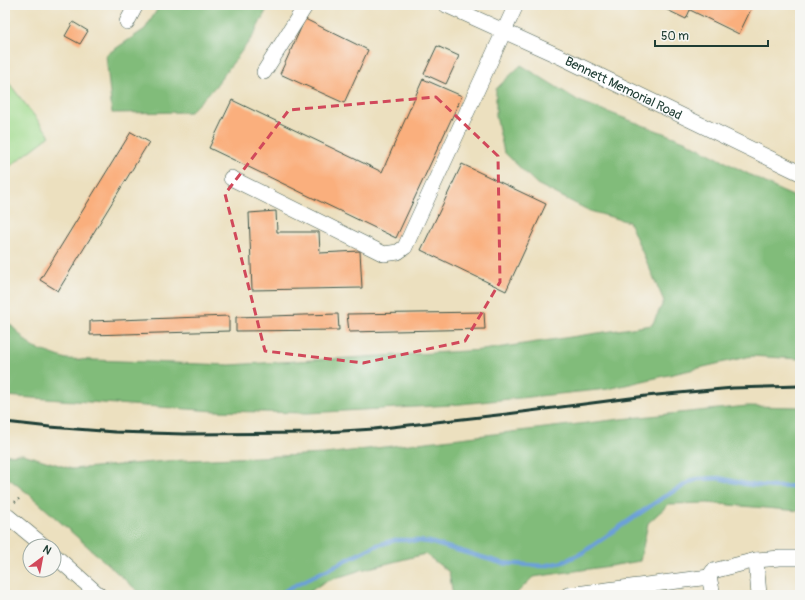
<svg xmlns="http://www.w3.org/2000/svg" width="805" height="600" viewBox="0 0 805 600" font-family="Pangolin,sans-serif">
<style>
.green{fill:#a2dc8f;stroke:#608c62}
.forest{fill:#81bc7a;stroke:#507c57}
.lines{fill:none;stroke-linecap:round;stroke-linejoin:round}
.stream{stroke:#6ca0d8;stroke-width:4.5}
.building{fill:#faaf7d}
.minor-casing{stroke:#3e5549;stroke-width:16}
.path{stroke:#3e5549;stroke-width:2.5;stroke-dasharray:1 3;stroke-linecap:butt}
.minor{stroke:#fff;stroke-width:15}
.rail{stroke:#1f3d34;stroke-width:3}
.marked{fill:none;stroke:#d1495b;stroke-width:3;stroke-dasharray:8 5;stroke-linejoin:round}
.labels{text-anchor:middle;stroke-width:3;stroke-linejoin:round;paint-order:stroke}
.street-label{font-size:13px;fill:#1f3d34;stroke:#f6f6f2}
</style>
<rect width="100%" height="100%" fill="#f6f6f2"/>
<filter id="ink" filterUnits="userSpaceOnUse"><feTurbulence type="fractalNoise" baseFrequency=".025" numOctaves="2"/><feDisplacementMap in="SourceGraphic" scale="8" xChannelSelector="R" yChannelSelector="G"/><feConvolveMatrix kernelMatrix="1 2 1 2 8 2 1 2 1" color-interpolation-filters="sRGB"/></filter>
<filter id="wash" filterUnits="userSpaceOnUse"><feTurbulence type="fractalNoise" baseFrequency=".012" numOctaves="4" result="noise"/><feDisplacementMap in="SourceGraphic" scale="16" xChannelSelector="R" yChannelSelector="G"/><feGaussianBlur stdDeviation="0.9" result="paint"/><feColorMatrix in="noise" values="0 0 0 0 0 0 0 0 0 0 0 0 0 0 0 0 0 1.4 0 .05"/><feComposite in="paint" operator="in"/></filter>
<g filter="url(#wash)">
<rect width="100%" height="100%" fill="#ece0bf"/>
<polygon class="green" points="5,78 50,136 5,170"/>
<g class="forest">
<polygon points="160,5 269,5 253,36 214,88 190,112 112,113 106,55 145,29"/>
<polygon points="521,65 579,101 687,142 781,191 800,199 800,359 751,356 608,389 451,405 308,413 215,411 5,396 5,319 32,347 66,359 230,365 483,350 652,325 664,301 629,222 590,211 537,184 504,152 496,116 496,89"/>
<polygon points="747,406 800,407 800,511 707,503 669,504 648,523 640,561 610,566 533,577 515,595 453,595 449,572 425,554 361,570 324,582 305,595 142,595 30,495 7,477 5,473 5,455 23,454 72,469 167,461 325,454 621,419"/>
</g>
<g class="lines">
<polyline class="stream" points="279,595 288,589 375,546 395,540 408,540 429,542 502,563 543,566 563,562 582,553 662,498 692,481 698,479 719,478 746,484 773,487 800,486"/>
</g>
<g id="blocks">
<g class="building">
<polygon points="657,5 753,5 739,34 690,10 686,19"/>
<polygon points="305,19 368,50 344,103 280,74"/>
<polygon points="73,22 88,31 80,44 65,36"/>
<polygon points="437,46 459,56 446,84 424,74"/>
<polygon points="423,79 462,96 396,238 209,148 232,100 382,172"/>
<polygon points="131,132 149,142 58,291 40,280"/>
<polygon points="462,164 546,204 506,291 421,250"/>
<polygon points="276,211 277,232 319,232 320,253 360,251 362,288 252,290 249,213"/>
<polygon points="484,312 485,329 349,332 347,314"/>
<polygon points="338,314 339,330 236,331 236,317"/>
<polygon points="229,316 229,331 90,335 90,321"/>
</g>
</g>
</g>
<g filter="url(#ink)">
<use href="#blocks" fill-opacity="0" stroke="#3e5549" stroke-width="1"/>
<g class="lines">
<g class="minor-casing">
<g id="minor">
<path id="s1" d="M446,5L563,58L800,173"/>
<polyline points="127,22 136,5"/>
<polyline points="264,72 306,5"/>
<polyline points="231,178 384,254 398,252 405,247 516,5"/>
<polyline points="5,514 44,546"/>
<polyline points="54,555 99,595"/>
<polyline points="756,560 780,558 800,558"/>
<polyline points="709,577 713,571 756,560 759,595"/>
<polyline points="568,595 709,577 713,595"/>
</g>
</g>
<polyline class="path" points="15,502 20,498"/>
<use href="#minor" class="minor"/>
<polyline class="rail" points="5,422 50,427 115,432 184,434 311,433 374,429 507,414 646,396 733,388 800,386"/>
</g>
</g>
<path class="marked" d="M436,97L498,156L500,282L465,341L363,363L265,351L225,194L289,110Z"/>
<g class="labels">
<g class="street-label">
<text dy="5" stroke="none"><textPath href="#s1" startOffset="196">Bennett Memorial Road</textPath></text>
</g>
</g>
<rect width="805" height="600" fill="none" stroke="#f6f6f2" stroke-width="20"/>
<g transform="translate(42 558) rotate(32)"><circle r="19" fill="#f6f6f2" stroke="#a0aca6"/>
<path d="M0-3L7 15L0 10L-7 15Z" fill="#d1495b"/>
<text y="-6" font-size="11" font-weight="bold" text-anchor="middle" fill="#1f3d34">N</text>
</g>
<path d="M655 40v6h113v-6" fill="none" stroke="#1f3d34" stroke-width="2"/>
<text x="661" y="40" font-size="12" fill="#1f3d34" stroke="#f6f6f2" stroke-width="3" paint-order="stroke">50 m</text>
</svg>
